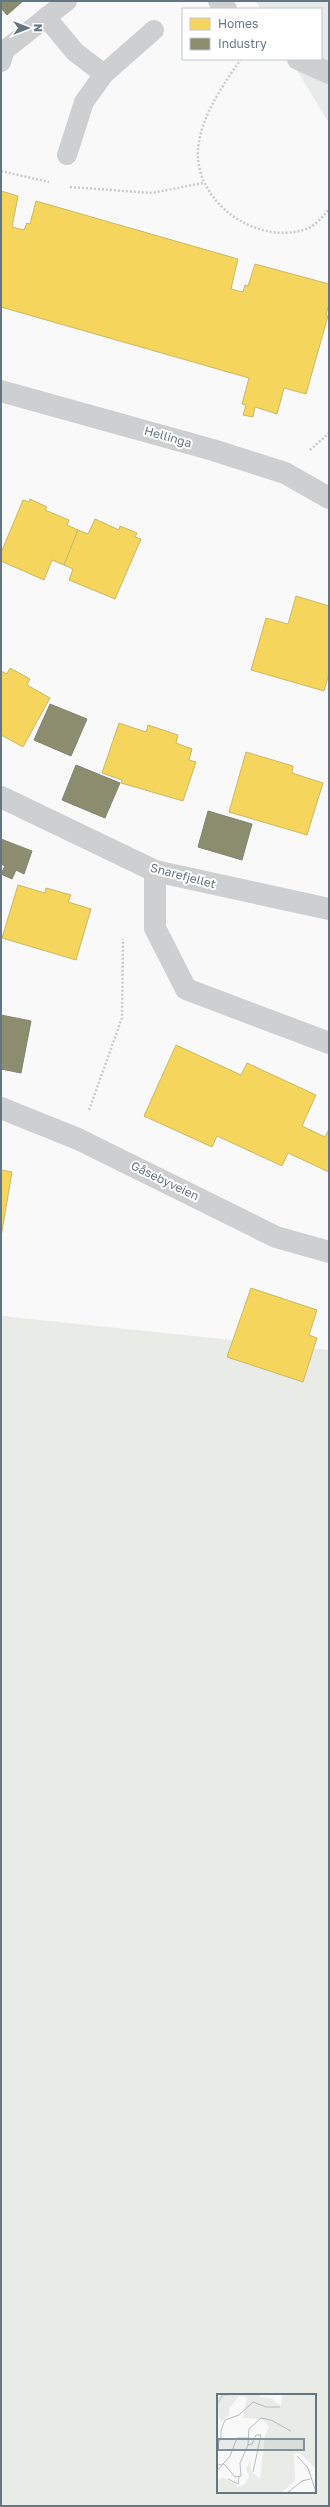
<svg xmlns="http://www.w3.org/2000/svg" width="330" height="2507" viewBox="0 0 330 2507" font-family="'Golos Text',sans-serif">
<style>
.built{fill:#e8e9e9}
.green{fill:#e8ebe6;fill-rule:evenodd}
.homes{fill:#f6d55c;stroke:#cab868}
.industry{fill:#8c8c6e;stroke:#808574}
.lines{fill:none;stroke-linecap:round;stroke-linejoin:round}
.path{stroke:#cbcccd;stroke-width:2.5;stroke-dasharray:2 2;stroke-linecap:butt}
.service{stroke:#cecfd0;stroke-width:20}
.minor{stroke:#cecfd0;stroke-width:22}
.labels{text-anchor:middle;stroke-width:4;stroke-linejoin:round;paint-order:stroke}
.street-label{font-size:12px;fill:#657683;stroke:#fff}
.inset-river{fill:none;stroke:#ced6d9;stroke-width:2}
.inset-road{fill:none;stroke:#b5bdc3;stroke-width:1}
.view{fill:#84929c;fill-opacity:0.15;stroke:#84929c;stroke-width:2}
.inset-edge{fill:none;stroke:#657683;stroke-width:2}
</style>
<rect width="100%" height="100%" fill="#f9f9f9"/>
<polygon class="built" points="256,1 329,1 329,123 290,59 321,59 321,9 260,9"/>
<path class="green" d="M1,1316L329,1350V2506H1ZM218,2395H315V2492H218Z"/>
<g class="homes">
<polygon points="1,191 18,196 12,227 24,230 27,223 30,224 36,201 238,259 231,289 243,292 245,285 248,286 255,264 329,284 329,304 326,315 328,316 306,394 284,388 277,414 255,407 253,417 243,415 246,405 242,404 249,378 1,307"/>
<polygon points="30,499 47,507 45,510 69,520 67,525 78,530 64,565 52,560 44,580 1,561 1,553 23,500 29,502"/>
<polygon points="95,519 119,530 120,526 137,533 135,537 141,539 115,599 69,580 73,569 64,565 78,530 88,534"/>
<polygon points="296,596 329,606 329,674 324,691 251,670 266,618 288,624"/>
<polygon points="10,668 30,679 27,685 50,698 23,747 1,735 1,671 7,674"/>
<polygon points="119,723 146,732 148,725 178,735 176,743 192,749 189,760 196,762 183,801 121,783 122,780 102,773"/>
<polygon points="246,752 293,766 292,773 323,783 307,835 229,812"/>
<polygon points="18,885 45,893 46,888 71,895 68,902 91,909 76,960 2,938"/>
<polygon points="176,1045 241,1075 247,1063 316,1095 302,1126 325,1137 329,1129 329,1172 288,1153 282,1166 217,1136 212,1147 144,1116"/>
<polygon points="1,1170 12,1172 1,1237"/>
<polygon points="251,1288 317,1310 309,1335 317,1338 303,1382 227,1357"/>
</g>
<g class="industry">
<polygon points="1,1 23,1 7,15 1,8"/>
<polygon points="50,704 87,719 71,756 34,740"/>
<polygon points="76,765 120,783 105,818 62,800"/>
<polygon points="208,811 252,824 242,860 198,847"/>
<polygon points="1,839 32,851 24,874 16,870 12,879 1,874 5,866 1,864"/>
<polygon points="1,1015 31,1021 21,1073 1,1069"/>
</g>
<g class="lines">
<g class="path">
<path d="M241,59C223,85 201,116 198,149C194,203 259,248 309,228C316,224 324,216 329,209"/>
<polyline points="1,171 49,182"/>
<polyline points="70,187 152,193 203,183"/>
<polyline points="310,450 329,433"/>
<polyline points="89,1110 122,1018 123,939"/>
</g>
<g class="service">
<polyline points="46,17 75,52 104,74"/>
<polyline points="1,62 5,50 67,1"/>
<polyline points="67,155 84,102 104,74 154,30"/>
</g>
<g class="minor">
<polyline points="219,1 226,9"/>
<polyline points="298,59 329,73"/>
<polyline points="1,391 213,450 285,473 329,498"/>
<polyline points="1,797 155,871 329,909"/>
<polyline points="155,871 155,928 186,989 329,1043"/>
<polyline points="1,1108 78,1139 276,1237 329,1252"/>
</g>
</g>
<g class="labels">
<g class="street-label">
<text transform="translate(168 437) rotate(16)" y="4">Hellinga</text>
<text transform="translate(183 876) rotate(15)" y="4">Snarefjellet</text>
<text transform="translate(165 1181) rotate(26)" y="4">Gåsebyveien</text>
</g>
</g>
<g transform="translate(217 2394)">
<rect width="99" height="99" fill="#f9f9f9"/>
<path d="M3,0H41L44,3L54,4L64,12L65,1L99,0V75L83,59L77,60L78,87L64,99H8L0,96V87L6,83L22,93L29,89L32,82L29,75L33,66L34,77L43,85L48,41L52,33L45,25L26,24L30,3L22,2L12,15V21L4,28L0,17V4Z" fill="#e8ebe6"/>
<path class="inset-river" d="M0,10L6,1L14,0"/>
<path class="inset-road" d="M0,50L4,45V36L8,26L22,21L36,8L49,13H63M31,51L35,50L39,41H44L36,78M80,62L91,74L99,98M0,71L7,70L18,83L24,82L23,69L31,51L32,35L44,24L54,26L74,37M0,77L13,62L20,44H33M11,85L21,90L22,83M70,99L85,87L93,85"/>
<path class="view" d="M1,45H87V56H1Z"/>
<rect width="99" height="99" class="inset-edge"/>
</g>
<rect width="330" height="2507" fill="none" stroke="#657683" stroke-width="4"/>
<rect x="182" y="8" width="140" height="52" fill="#ffffff" stroke="#c1c8cd"/>
<rect x="190" y="18" width="20" height="12" fill="#f6d55c" stroke="#c1c8cd"/>
<text x="218" y="28" font-size="12" fill="#657683">Homes</text>
<rect x="190" y="38" width="20" height="12" fill="#8c8c6e" stroke="#c1c8cd"/>
<text x="218" y="48" font-size="12" fill="#657683">Industry</text>
<g transform="translate(28 28) rotate(90)" stroke="#ffffff" stroke-width="3" paint-order="stroke">
<path d="M0-3L7 15L0 10L-7 15Z" fill="#657683"/>
<text y="-6" font-size="11" font-weight="bold" text-anchor="middle" fill="#657683">N</text>
</g>
</svg>
